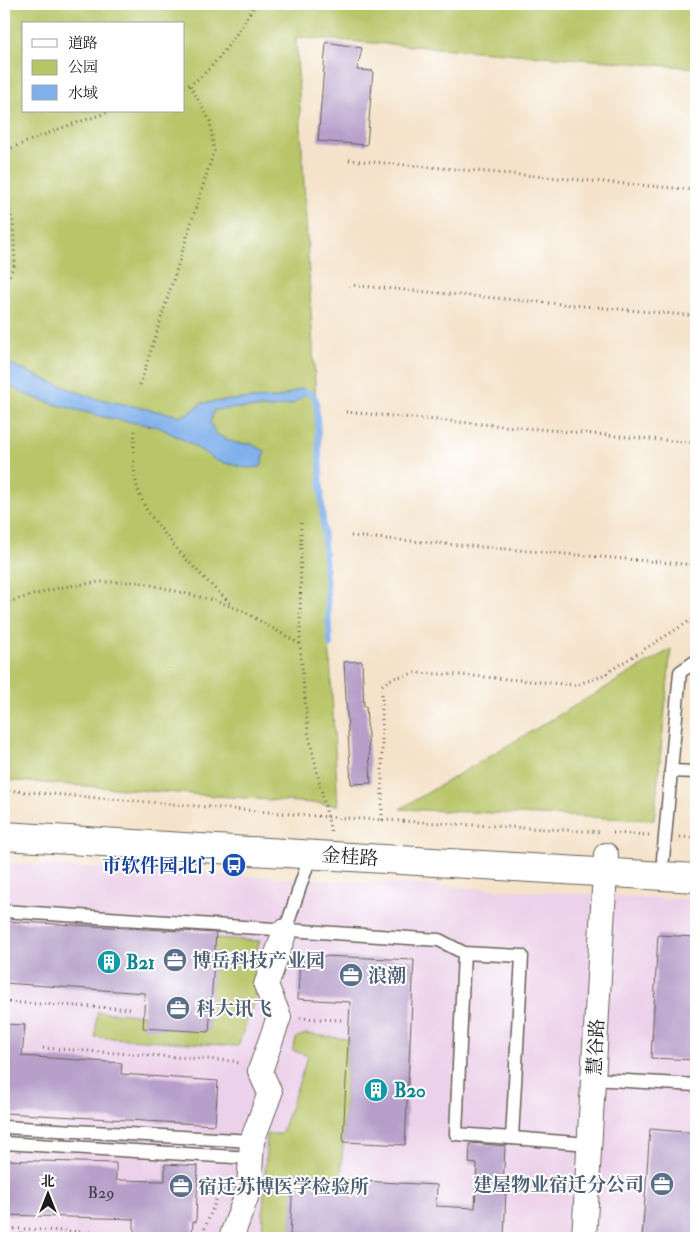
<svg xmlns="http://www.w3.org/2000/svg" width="700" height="1242" viewBox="0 0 700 1242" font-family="'IM FELL Double Pica','Noto Serif SC',serif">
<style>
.built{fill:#ecd1ea}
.green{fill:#b8c567;stroke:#6a7042;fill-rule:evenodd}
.water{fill:#80b0eb;stroke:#4e6684}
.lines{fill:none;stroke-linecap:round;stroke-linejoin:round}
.stream{stroke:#80b0eb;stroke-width:6}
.building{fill:#b69fc9}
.lane-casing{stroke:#686259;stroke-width:15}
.street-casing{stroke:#686259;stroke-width:26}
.secondary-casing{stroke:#686259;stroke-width:30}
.path{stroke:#686259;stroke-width:3;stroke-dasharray:1 4;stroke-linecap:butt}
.lane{stroke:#fff;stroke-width:12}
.street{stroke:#fff;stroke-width:24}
.secondary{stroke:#fff;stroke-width:28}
.labels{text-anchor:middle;stroke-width:4;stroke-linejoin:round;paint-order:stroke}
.number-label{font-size:16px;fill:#423d47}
.street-label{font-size:19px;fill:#1c1c1c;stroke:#fff}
.transit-label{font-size:19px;font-weight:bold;fill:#164399;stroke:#fff;text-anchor:end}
.service-label{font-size:19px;font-weight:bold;fill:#4e5e75;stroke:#fff;text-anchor:start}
.culture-label{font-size:19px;font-weight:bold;fill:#0d838f;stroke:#fff;text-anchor:start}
</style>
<rect width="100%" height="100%" fill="#fff"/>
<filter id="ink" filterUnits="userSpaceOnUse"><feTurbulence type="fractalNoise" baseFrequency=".02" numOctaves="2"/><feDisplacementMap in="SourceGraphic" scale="10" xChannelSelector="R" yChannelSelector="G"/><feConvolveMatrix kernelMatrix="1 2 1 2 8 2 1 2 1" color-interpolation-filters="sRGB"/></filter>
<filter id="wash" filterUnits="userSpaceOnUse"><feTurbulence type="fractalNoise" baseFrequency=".0096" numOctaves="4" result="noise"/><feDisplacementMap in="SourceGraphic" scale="20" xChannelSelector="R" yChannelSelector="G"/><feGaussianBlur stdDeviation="1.12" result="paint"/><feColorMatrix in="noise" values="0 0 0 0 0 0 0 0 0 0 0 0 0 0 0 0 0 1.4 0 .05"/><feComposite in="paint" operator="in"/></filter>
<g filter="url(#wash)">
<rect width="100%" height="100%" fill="#f4e3ca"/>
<polygon class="built" points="4,863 696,900 696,1238 4,1238"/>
<g class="green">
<path d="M4,4H696V68L296,37L338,805L4,780ZM24,24H184V111H24Z"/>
<polygon points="671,649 654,820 400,809"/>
<polygon points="215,938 260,941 254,958 268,963 238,1046 95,1037 97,1012 144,1015 143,1028"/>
<polygon points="306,1034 348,1039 341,1183 290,1235 262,1233 267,1134 281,1134 308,1056 292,1050 297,1037"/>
</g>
<polygon class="water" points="4,361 51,382 94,398 181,416 189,413 202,403 241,399 278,398 303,388 306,394 293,404 273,408 239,408 214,410 210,423 217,435 235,443 251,444 265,451 261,467 247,468 217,461 188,442 158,427 103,417 47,402 22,393 4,382"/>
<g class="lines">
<polyline class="stream" points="305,392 312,394 316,400 330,645"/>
</g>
<g id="blocks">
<g class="building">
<polygon points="326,42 362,48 357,70 373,71 367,145 318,141"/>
<polygon points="362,661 364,706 366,706 371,783 351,784 344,662"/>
<polygon points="4,921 216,933 209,1032 143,1028 145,993 4,983"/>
<polygon points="658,935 696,937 696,1060 651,1058"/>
<polygon points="300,955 414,960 405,1145 343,1142 350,1002 298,999"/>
<polygon points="4,1024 25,1025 22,1056 122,1063 121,1074 218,1081 215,1125 4,1113"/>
<polygon points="650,1129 696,1133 696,1238 642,1238"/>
<polygon points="470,1143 505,1146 503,1190 506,1190 504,1238 357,1238 290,1235 293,1180 341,1183 342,1180 437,1185 436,1206 475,1208 477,1164 469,1163"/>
<polygon points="4,1160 116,1163 116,1180 165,1181 165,1164 198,1166 196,1222 193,1221 192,1238 134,1238 134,1219 4,1215"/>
</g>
</g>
</g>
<g filter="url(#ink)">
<use href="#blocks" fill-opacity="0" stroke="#686259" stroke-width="1"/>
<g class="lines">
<g class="lane-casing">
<g id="lane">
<polyline points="671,771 696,772"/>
<polyline points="663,859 680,672 696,661"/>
<polyline points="4,911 439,940 464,953 522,956 512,1138 456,1134 464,953"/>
<polyline points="285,931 311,854"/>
<polyline points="593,1079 696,1085"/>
<polyline points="4,1127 252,1141"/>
<polyline points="512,1138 589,1144"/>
<polyline points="4,1143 251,1158"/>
</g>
</g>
<g class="street-casing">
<g id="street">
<polyline points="231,1238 249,1189 252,1141 270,1093 260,1071 279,1017 266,985 285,931"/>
<polyline points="584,1238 606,855"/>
</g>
</g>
<g class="secondary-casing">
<polyline id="secondary" points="4,836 696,878"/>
</g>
<g class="path">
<path d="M184,87C209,79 242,27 255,4"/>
<polyline points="4,154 9,149 64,127 112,111"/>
<polyline points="349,160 696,190"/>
<polyline points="4,192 13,222 15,264 4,287"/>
<polyline points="349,285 696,316"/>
<polyline points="140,385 214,151 210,121 190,85"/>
<polyline points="346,412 696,443"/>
<path d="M135,431C133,454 132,479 142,500C146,511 154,520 161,529C182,557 207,581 232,605"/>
<polyline points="301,523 300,645 308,732 331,832"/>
<polyline points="351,536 696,565"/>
<polyline points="4,603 62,587 100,582 139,582 216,601 243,611 300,644"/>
<polyline points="4,790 328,817 602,832"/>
<polyline points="382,820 382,685 393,678 415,673 462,675 575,685 600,677 696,617"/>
<polyline points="613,833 649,835"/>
<polyline points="680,837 696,838"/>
<polyline points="4,1002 132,1009"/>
<polyline points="300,1018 342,1020"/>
<polyline points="43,1048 234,1061 241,1064"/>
<polyline points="4,1228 103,1233 102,1238"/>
<polyline points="21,1238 22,1229"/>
<polyline points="201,1238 220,1190 226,1190"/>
</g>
<use href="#lane" class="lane"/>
<use href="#street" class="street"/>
<use href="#secondary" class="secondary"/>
</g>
</g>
<defs>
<g id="bus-disc" transform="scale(1.25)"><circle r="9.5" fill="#1a4fb4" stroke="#fff"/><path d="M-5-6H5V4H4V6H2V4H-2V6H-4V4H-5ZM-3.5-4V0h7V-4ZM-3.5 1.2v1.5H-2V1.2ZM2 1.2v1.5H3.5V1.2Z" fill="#fff"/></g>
<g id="office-disc" transform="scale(1.25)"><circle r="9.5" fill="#5c6f8a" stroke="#fff"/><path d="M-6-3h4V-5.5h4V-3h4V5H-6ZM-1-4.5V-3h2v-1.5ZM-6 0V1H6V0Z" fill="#fff"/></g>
<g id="building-disc" transform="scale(1.25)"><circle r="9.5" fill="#0f9aa8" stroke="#fff"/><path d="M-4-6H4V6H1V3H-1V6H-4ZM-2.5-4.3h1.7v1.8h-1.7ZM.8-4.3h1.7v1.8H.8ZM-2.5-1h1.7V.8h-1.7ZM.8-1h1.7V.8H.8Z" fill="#fff"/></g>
</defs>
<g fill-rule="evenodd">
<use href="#bus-disc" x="234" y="865"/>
<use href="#office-disc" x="175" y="960"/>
<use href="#building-disc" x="109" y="962"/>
<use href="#office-disc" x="351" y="975"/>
<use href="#office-disc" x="178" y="1008"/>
<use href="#building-disc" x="376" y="1090"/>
<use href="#office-disc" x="662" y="1184"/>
<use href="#office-disc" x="181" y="1186"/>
</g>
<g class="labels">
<g class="number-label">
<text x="101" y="1198">B29</text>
</g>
<g class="street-label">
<text transform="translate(350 856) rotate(4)" y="7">金桂路</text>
<text transform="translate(595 1047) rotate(-87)" y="7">慧谷路</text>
</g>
<g class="transit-label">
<text x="216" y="872">市软件园北门</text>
</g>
<g class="service-label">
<text x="192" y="967">博岳科技产业园</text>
<text x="368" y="982">浪潮</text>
<text x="196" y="1015">科大讯飞</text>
<text x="644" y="1191" text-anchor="end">建屋物业宿迁分公司</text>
<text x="198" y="1193">宿迁苏博医学检验所</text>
</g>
<g class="culture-label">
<text x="126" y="969">B21</text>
<text x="394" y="1097">B20</text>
</g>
</g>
<rect width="700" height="1242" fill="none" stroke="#fff" stroke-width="20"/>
<rect x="22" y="22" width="162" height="90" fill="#ffffff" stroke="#a4a4a4"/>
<rect x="32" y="39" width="25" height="8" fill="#ffffff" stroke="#a4a4a4"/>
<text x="68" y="48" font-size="15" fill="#1c1c1c">道路</text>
<rect x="32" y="60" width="25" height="15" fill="#b8c567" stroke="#a4a4a4"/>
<text x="68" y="72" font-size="15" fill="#1c1c1c">公园</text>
<rect x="32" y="85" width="25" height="15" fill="#80b0eb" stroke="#a4a4a4"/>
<text x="68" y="98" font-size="15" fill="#1c1c1c">水域</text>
<g transform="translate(48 1194)" stroke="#ffffff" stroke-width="4" paint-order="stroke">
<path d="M0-4L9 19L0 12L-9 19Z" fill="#1c1c1c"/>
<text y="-8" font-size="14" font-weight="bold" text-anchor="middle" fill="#1c1c1c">北</text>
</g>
</svg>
